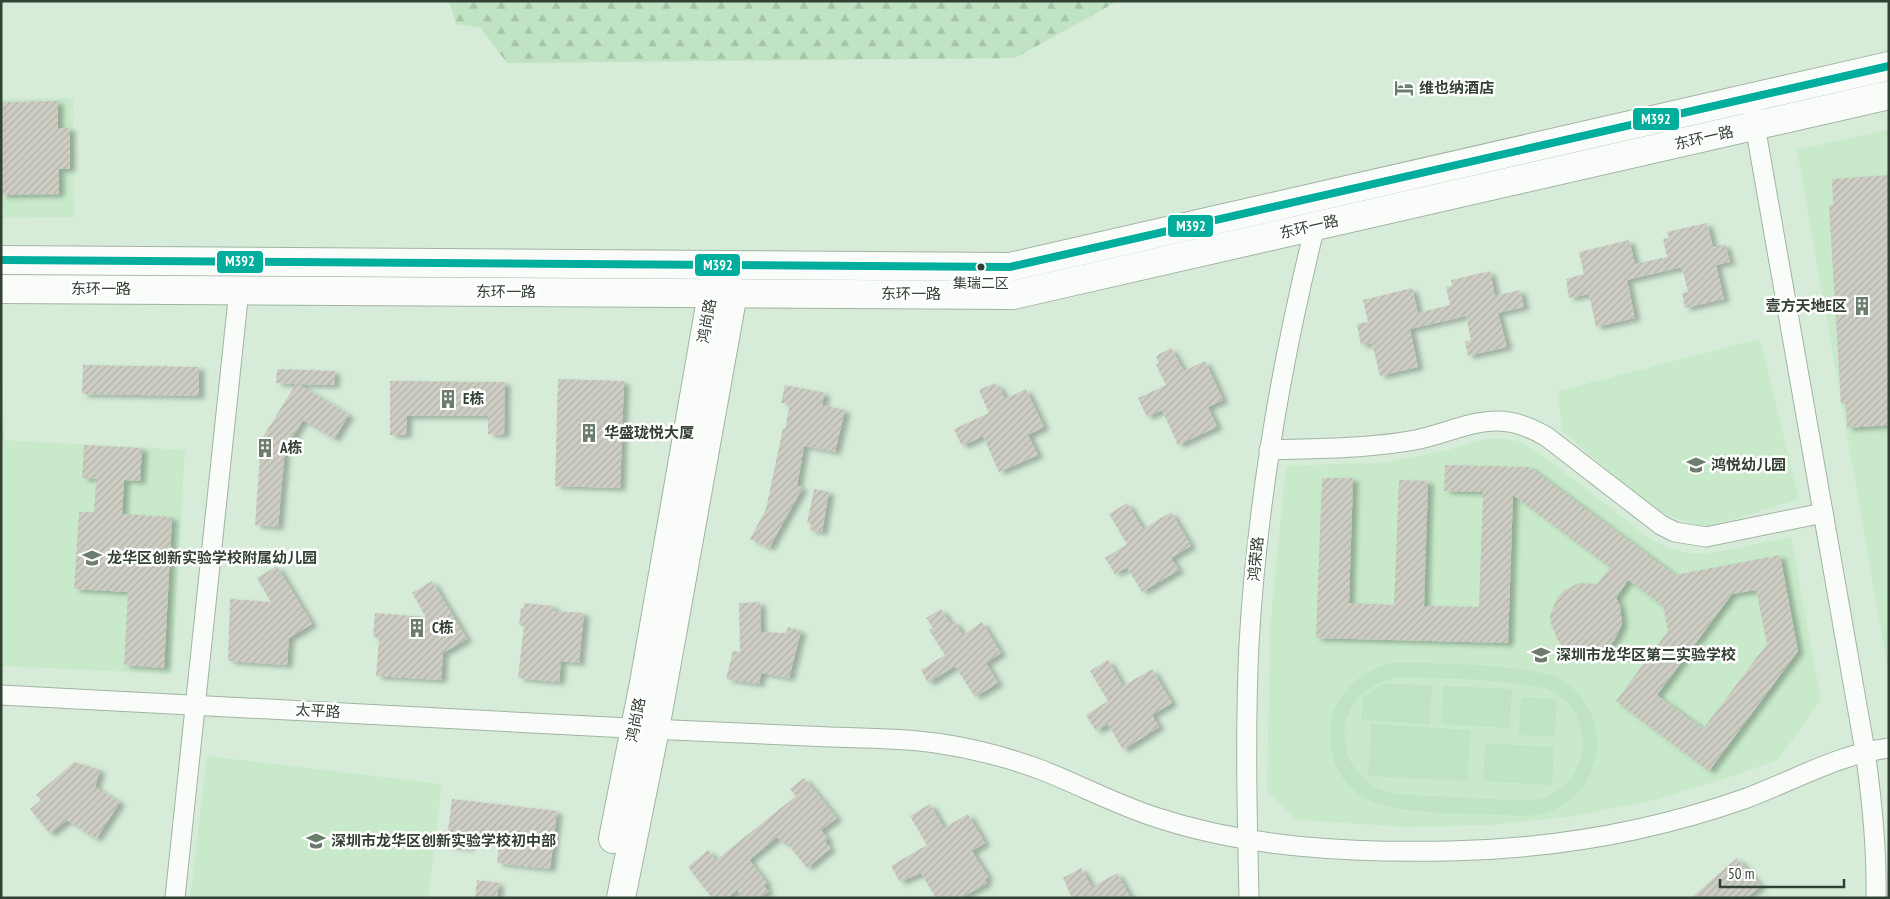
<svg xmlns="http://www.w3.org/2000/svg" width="1890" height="899" viewBox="0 0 1890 899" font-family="'PT Sans Narrow','Noto Sans SC',sans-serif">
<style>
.built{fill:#c8eacb}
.grass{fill:#bfe3c3;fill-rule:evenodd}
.forest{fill:url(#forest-firs)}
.building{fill:url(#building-hatch);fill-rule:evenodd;filter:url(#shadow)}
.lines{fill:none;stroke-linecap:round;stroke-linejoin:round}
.street-casing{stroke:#a2b3a4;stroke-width:21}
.secondary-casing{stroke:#a2b3a4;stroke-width:30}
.primary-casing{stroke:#a2b3a4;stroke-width:30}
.street{stroke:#f9fcf9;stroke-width:19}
.secondary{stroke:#f9fcf9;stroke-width:28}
.primary{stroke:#f9fcf9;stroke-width:28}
.bus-1-casing{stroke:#fff;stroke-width:11}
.bus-1{stroke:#01ad9c;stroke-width:8}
.bus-dot{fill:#334134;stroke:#fff;stroke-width:2}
.labels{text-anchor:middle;stroke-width:5;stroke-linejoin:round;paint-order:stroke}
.bus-label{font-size:14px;fill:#334134;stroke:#fff}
.poi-label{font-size:15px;font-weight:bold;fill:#334134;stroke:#fff;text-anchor:start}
.street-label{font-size:15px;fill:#334134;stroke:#fff}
.line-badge{stroke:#fff;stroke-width:2}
.badge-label{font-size:14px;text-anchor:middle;font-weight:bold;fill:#fff}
</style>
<defs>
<pattern id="forest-firs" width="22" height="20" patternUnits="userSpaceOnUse" patternTransform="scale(1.25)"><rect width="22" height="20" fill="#bfe3c3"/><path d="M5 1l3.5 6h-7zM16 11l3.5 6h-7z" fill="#a5c4a8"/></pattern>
<pattern id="building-hatch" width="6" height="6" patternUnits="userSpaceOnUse" patternTransform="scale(1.25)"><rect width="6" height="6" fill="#cdcdc3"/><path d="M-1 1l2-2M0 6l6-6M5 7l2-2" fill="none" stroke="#b0b1a8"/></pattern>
<filter id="shadow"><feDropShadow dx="5.5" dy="3" stdDeviation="2.5" flood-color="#0004"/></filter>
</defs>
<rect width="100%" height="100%" fill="#d6ecd8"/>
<g class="built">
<polygon points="73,98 74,217 1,218 1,99"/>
<polygon points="1889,129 1889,675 1797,150"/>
<polygon points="1760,339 1799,499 1705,528 1655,511 1562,431 1558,391"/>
<polygon points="1,345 4,440 185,450 172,674 1,666"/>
<polygon points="1497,438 1518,441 1537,452 1651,539 1669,548 1687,553 1707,554 1791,537 1821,700 1778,760 1733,776 1654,800 1573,816 1491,825 1408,827 1296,820 1267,791 1270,628 1286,466 1389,462 1448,450 1476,441"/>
<polygon points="207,756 442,784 428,898 190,898"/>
</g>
<g class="grass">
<path d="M1392,663C1424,662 1536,665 1560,679C1613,709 1608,789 1550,811C1536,817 1521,816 1505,815C1470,813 1401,815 1371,801C1325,781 1316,717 1352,684C1363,673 1377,667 1392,663ZM1394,678C1422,677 1530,680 1552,691C1591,711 1593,768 1556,792C1542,801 1526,801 1509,800C1482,799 1456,797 1429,796C1415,795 1398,796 1384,791C1356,781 1339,751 1346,722C1352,698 1371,684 1394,678Z"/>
<polygon points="1385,683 1432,686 1430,724 1361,720 1363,697"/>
<polygon points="1443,686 1512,689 1510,728 1441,724"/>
<polygon points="1521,697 1557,699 1555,737 1519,735"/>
<polygon points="1371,724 1471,730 1467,781 1368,776"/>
<polygon points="1485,743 1554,747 1552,785 1483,781"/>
</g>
<polygon class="forest" points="449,1 1118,1 1015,58 507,63 480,27 456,24"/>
<g class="building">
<polygon points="58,101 58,128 70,128 70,169 59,169 59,194 1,195 1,102"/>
<polygon points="1889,175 1889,425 1847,428 1846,404 1841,404 1829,205 1833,205 1832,179"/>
<polygon points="1707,223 1713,247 1725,244 1730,262 1716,265 1724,299 1685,308 1682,293 1688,292 1682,267 1627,280 1635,318 1596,327 1589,294 1569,298 1566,279 1584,274 1579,252 1629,240 1635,264 1667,257 1663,239 1669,238 1667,232"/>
<polygon points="1490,271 1495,296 1520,290 1524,307 1498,313 1507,347 1468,356 1465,342 1471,340 1466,316 1410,329 1418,367 1380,376 1372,343 1361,345 1357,324 1368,322 1363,300 1412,288 1418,313 1450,305 1446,287 1452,286 1451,280"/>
<polygon points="1171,348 1184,371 1205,361 1223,400 1208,407 1217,427 1178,445 1162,410 1147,417 1138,398 1166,385 1156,365 1159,363 1156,356"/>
<polygon points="83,365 199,367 199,396 82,394"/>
<polygon points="277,369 335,371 334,385 298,384 349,415 334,439 303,420 285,449 278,527 255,525 261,440 296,384 276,383"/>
<polygon points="558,379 624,381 620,488 555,486"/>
<polygon points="390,381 505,382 504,435 488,434 488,416 407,416 406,435 390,435"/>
<polygon points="995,383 997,387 999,386 1005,399 1026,389 1044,427 1028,435 1038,455 999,472 983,436 962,446 954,429 989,413 979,390"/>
<polygon points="785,385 825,393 822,405 845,410 835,452 804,446 797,486 803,487 769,548 750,539 766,509 783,428 785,429 790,404 781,403"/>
<polygon points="84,445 142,448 140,481 124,480 122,514 172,517 164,668 124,665 128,592 74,589 79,512 94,512 96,479 82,478"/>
<path d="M1445,465L1529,467L1675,575L1780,555L1798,651L1709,771L1616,701L1668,631L1663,606L1628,580L1616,598L1620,606L1622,624L1614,641L1600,652L1590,654L1573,652L1564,647L1558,641L1551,624L1550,615L1557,598L1563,591L1579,583L1597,584L1610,567L1513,495L1508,643L1316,638L1322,478H1353L1349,603L1394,605L1399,480L1428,481L1424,606L1479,607L1483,492L1444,491ZM1756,590L1767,644L1703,729L1657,695L1732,594Z"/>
<polygon points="814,489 829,492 822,532 809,530 811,524 807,523"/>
<polygon points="1127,503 1143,529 1171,512 1191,546 1171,558 1179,570 1142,592 1127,567 1115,574 1105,558 1127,544 1109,514"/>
<polygon points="277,566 312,624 289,638 287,665 228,661 230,599 271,602 257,578"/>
<polygon points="432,581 467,639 443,653 441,680 376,676 379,638 373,637 375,613 426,617 412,593"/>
<polygon points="760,602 761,632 786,633 788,627 801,631 789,678 761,673 759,684 726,679 733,651 740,652 739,603"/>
<polygon points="524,603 554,606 553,611 584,613 579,663 561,661 559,682 518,678 524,626 519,625 521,608 524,609"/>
<polygon points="941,609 950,623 954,621 963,635 982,622 1001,653 986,663 998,683 975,697 955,666 928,683 921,670 945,655 929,630 933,628 926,618"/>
<polygon points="1108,660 1123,686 1152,669 1172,703 1152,715 1159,727 1123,750 1108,724 1096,731 1086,715 1108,701 1090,671"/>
<polygon points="74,762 100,770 95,787 120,802 96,839 67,820 50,834 30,809 41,800 36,795"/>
<polygon points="804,778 837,818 821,830 828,839 825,842 831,848 807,868 786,842 784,844 777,837 749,860 767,883 764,886 769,891 760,898 743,898 737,890 727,898 712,898 688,867 708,850 716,860 796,796 790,789"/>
<polygon points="452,799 557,811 550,869 497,863 500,839 469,836 468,848 446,845"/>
<polygon points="930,804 944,828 968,814 985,843 972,851 988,877 985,879 987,883 961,898 936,898 921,873 900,882 891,866 927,845 910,816"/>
<polygon points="1737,858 1761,886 1746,898 1691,898"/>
<polygon points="1081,868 1092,887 1117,873 1131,898 1072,898 1063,878"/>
<polygon points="477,880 499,883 497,898 475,898"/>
</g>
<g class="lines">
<g class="street-casing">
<g id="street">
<path d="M1753,114L1865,751C1872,800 1877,848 1876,898"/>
<path d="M1269,450C1317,448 1367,449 1415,440C1442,435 1469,421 1497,421C1515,421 1532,428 1547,437L1661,525L1675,532L1706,537L1823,513"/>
<path d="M1,695C210,706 419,717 628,728C695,731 763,734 830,737C866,738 901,738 936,743C971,748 1006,757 1039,769C1078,784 1115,804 1155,817C1248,848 1352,853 1450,851C1550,849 1650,832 1744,799C1791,782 1838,754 1889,748"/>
<polyline points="175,898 239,290"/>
<path d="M1249,898C1247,813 1245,729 1249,644C1257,502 1281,364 1315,226"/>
</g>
</g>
<g class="secondary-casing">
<g id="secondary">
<polyline points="613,839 644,683 716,271"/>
<polyline points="621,898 655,729 733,293 721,273"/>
</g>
</g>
<g class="primary-casing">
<g id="primary">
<polyline points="1,260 1010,267 1889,66"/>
<polyline points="1,289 1013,295 1889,95"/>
</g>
</g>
<use href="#street" class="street"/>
<use href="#secondary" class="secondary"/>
<use href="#primary" class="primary"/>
<g class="bus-1-casing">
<polyline id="bus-1" points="1,260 1010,267 1889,66"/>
</g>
<use href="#bus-1" class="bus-1"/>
</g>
<defs>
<g id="hotel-bare" transform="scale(1.5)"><path d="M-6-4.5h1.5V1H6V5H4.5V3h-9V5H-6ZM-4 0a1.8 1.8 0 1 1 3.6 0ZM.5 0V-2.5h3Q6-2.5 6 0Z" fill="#6c7d6d" stroke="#fff" stroke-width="2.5" paint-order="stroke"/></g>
<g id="building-bare" transform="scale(1.5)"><path d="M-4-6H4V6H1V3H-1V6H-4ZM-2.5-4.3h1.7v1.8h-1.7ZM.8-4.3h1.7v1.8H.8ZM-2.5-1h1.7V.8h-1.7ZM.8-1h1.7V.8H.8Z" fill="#6c7d6d" stroke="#fff" stroke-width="2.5" paint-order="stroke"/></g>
<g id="school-bare" transform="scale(1.5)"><path d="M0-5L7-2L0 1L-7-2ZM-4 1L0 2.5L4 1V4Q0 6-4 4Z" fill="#6c7d6d" stroke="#fff" stroke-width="2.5" paint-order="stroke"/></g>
</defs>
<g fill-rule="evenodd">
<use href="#hotel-bare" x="1404" y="88"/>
<use href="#building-bare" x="1862" y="306"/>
<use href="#building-bare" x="448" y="399"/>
<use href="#building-bare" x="589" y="433"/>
<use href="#building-bare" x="265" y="448"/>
<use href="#school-bare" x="1696" y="465"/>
<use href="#school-bare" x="92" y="558"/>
<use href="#building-bare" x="417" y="628"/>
<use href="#school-bare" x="1541" y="655"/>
<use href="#school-bare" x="316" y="841"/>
</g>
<circle class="bus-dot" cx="981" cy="267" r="4.5"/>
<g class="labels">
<g class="bus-label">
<text x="981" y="288">集瑞二区</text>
</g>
<g class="poi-label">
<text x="1419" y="93">维也纳酒店</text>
<text x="1847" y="311" text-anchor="end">壹方天地E区</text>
<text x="463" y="404">E栋</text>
<text x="604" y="438">华盛珑悦大厦</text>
<text x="280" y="453">A栋</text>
<text x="1711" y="470">鸿悦幼儿园</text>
<text x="107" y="563">龙华区创新实验学校附属幼儿园</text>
<text x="432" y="633">C栋</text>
<text x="1556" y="660">深圳市龙华区第二实验学校</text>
<text x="331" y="846">深圳市龙华区创新实验学校初中部</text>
</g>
<g class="street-label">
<text transform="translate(1704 138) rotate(-13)" y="5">东环一路</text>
<text transform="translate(1309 227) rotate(-13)" y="5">东环一路</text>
<text x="101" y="294">东环一路</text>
<text x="506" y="297">东环一路</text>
<text x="911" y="299">东环一路</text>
<text transform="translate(707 321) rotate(-80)" y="5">鸿尚路</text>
<text transform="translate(1256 559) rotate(-85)" y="5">鸿荣路</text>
<text transform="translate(318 711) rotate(3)" y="5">太平路</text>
<text transform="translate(636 720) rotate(-79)" y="5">鸿尚路</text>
</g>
</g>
<g class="line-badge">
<rect x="1632" y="107" width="48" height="24" rx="5" fill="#01ad9c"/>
<rect x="1167" y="214" width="47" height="24" rx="5" fill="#01ad9c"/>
<rect x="216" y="250" width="48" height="24" rx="5" fill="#01ad9c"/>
<rect x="694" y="253" width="47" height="24" rx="5" fill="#01ad9c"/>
</g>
<g class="badge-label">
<text x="1656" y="124">M392</text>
<text x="1191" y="231">M392</text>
<text x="240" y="266">M392</text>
<text x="718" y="270">M392</text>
</g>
<rect width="1890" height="899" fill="none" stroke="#334134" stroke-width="5"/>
<path d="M1720 879v8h124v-8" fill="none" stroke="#334134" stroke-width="2.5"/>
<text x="1728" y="879" font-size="15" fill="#334134" stroke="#ffffff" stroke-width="4" paint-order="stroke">50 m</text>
</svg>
